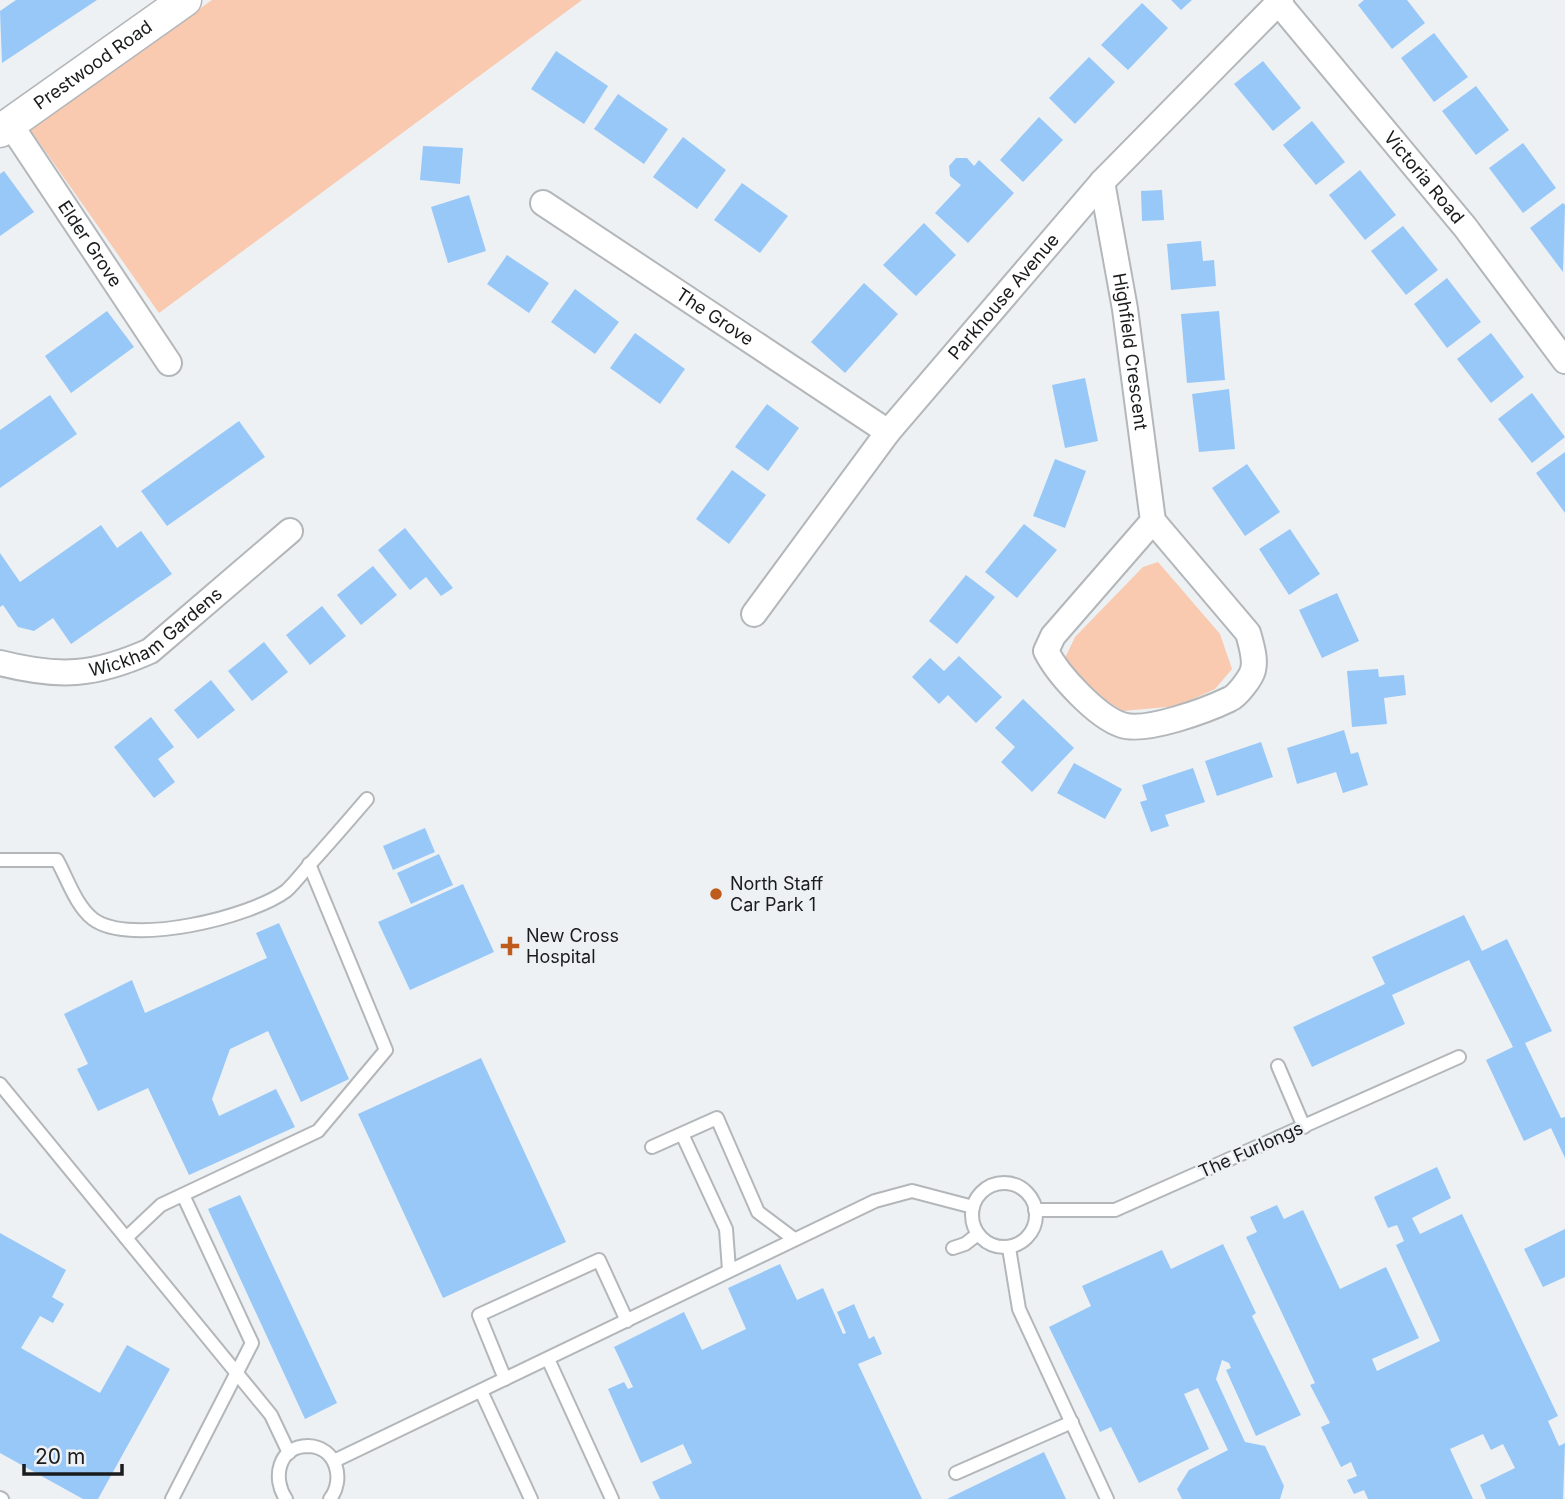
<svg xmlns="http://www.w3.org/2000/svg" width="1565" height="1499" viewBox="0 0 1565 1499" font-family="Inter,sans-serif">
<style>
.green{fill:#f9c9b0}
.building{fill:#98c8f8}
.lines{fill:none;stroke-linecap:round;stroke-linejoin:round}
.service-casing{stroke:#b3b7ba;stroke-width:16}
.minor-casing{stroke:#b3b7ba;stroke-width:28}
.tertiary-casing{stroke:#b3b7ba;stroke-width:35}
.service{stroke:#fff;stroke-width:12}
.minor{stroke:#fff;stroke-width:24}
.tertiary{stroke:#fff;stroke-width:32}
.poi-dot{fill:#bd5c1d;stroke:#edf1f4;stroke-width:2.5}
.labels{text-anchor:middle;stroke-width:5;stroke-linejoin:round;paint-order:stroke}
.street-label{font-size:18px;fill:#1a1b1c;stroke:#edf1f4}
.poi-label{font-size:18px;fill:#1a1b1c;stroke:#edf1f4;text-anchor:start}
</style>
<rect width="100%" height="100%" fill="#edf1f4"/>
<g class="green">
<polygon points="212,0 582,0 159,313 29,128"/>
<polygon points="1158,562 1220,634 1232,669 1215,689 1178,706 1123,711 1097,695 1065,658 1075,637 1143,567"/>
</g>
<g class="building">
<polygon points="16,0 97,0 2,63 0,11"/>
<polygon points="1171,0 1192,0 1181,10"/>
<polygon points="1364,0 1407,0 1425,23 1392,49 1358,5"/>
<polygon points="1142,3 1168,28 1128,70 1101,45"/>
<polygon points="1434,33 1468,77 1434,102 1401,58"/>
<polygon points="556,51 608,86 584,124 531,89"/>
<polygon points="1089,57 1115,82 1075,124 1049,98"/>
<polygon points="1263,61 1301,108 1273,131 1234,84"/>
<polygon points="1476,86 1509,130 1476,155 1442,111"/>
<polygon points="618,94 668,129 644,164 594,129"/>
<polygon points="1039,117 1063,140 1023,182 1000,160"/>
<polygon points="1312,121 1345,162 1316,185 1283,145"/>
<polygon points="683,137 726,170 697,209 653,177"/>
<polygon points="1523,143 1556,188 1523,213 1489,168"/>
<polygon points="423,146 463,148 460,184 420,180"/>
<polygon points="956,158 967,158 974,166 979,160 1014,193 968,243 935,213 961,185 950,176 949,166"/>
<polygon points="1360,170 1396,215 1365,240 1329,195"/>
<polygon points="4,171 34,212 0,236 0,174"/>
<polygon points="742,183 788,216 760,253 714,220"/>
<polygon points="1162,190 1164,220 1142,221 1141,191"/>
<polygon points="469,195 486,251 448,263 431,207"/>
<polygon points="1563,203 1565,205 1563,272 1530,228"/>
<polygon points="924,223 956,255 916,296 883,265"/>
<polygon points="1403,226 1438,270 1406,295 1371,251"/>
<polygon points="1201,241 1203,261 1214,260 1216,286 1171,290 1167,244"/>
<polygon points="507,255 549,283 529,313 487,284"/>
<polygon points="1447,278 1481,322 1447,348 1414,304"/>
<polygon points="864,283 898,314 845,373 811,342"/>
<polygon points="575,289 619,322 595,354 551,322"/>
<polygon points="107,311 134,347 71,393 45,356"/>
<polygon points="1219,311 1225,380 1187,383 1181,314"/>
<polygon points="635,333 685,369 660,404 610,368"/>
<polygon points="1491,333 1524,377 1491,403 1457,359"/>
<polygon points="1085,378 1098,441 1065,448 1052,385"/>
<polygon points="1229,389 1235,449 1199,452 1192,394"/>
<polygon points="1532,393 1565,437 1532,463 1498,419"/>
<polygon points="50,395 77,434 0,488 0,430"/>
<polygon points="767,404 799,428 768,471 735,447"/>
<polygon points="239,421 265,457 167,526 141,491"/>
<polygon points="1565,452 1565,513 1536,473"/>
<polygon points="1055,459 1086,471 1065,528 1033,516"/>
<polygon points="1247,464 1280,512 1245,536 1212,488"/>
<polygon points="732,470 766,495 729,544 696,519"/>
<polygon points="1024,524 1057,550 1017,598 985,572"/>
<polygon points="101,525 117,548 141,531 172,574 71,644 53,618 34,631 18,627 3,605 0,607 0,553 20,582"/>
<polygon points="405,528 453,588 441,596 426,577 410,590 378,550"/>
<polygon points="1290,529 1320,574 1289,595 1259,549"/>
<polygon points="373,566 397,595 361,625 337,595"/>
<polygon points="966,575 995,597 957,644 929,621"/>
<polygon points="1337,593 1359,641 1322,658 1299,610"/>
<polygon points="322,606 346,636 310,665 286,635"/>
<polygon points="264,642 288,672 252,701 228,671"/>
<polygon points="959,656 1002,697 976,723 948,695 939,704 912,677 930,658 944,671"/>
<polygon points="1378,669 1379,677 1404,675 1406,695 1384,698 1387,724 1352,727 1347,671"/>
<polygon points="211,680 235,710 198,739 174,710"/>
<polygon points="1023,699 1074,748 1032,792 1001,762 1015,747 995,728"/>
<polygon points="151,717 174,747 158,759 175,782 154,798 114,747"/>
<polygon points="1344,730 1351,754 1358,752 1368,785 1343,793 1336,772 1297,784 1287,748"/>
<polygon points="1261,742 1273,777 1217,796 1205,761"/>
<polygon points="1074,763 1122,789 1105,819 1057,793"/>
<polygon points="1193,768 1205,802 1165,815 1169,826 1151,832 1140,802 1147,800 1142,785"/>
<polygon points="425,828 435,852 393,870 383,846"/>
<polygon points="439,854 453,885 411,904 397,873"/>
<polygon points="463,884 494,952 410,990 378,922"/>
<polygon points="1464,915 1482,951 1507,939 1552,1031 1525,1043 1561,1118 1565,1117 1565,1158 1551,1128 1524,1141 1486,1060 1513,1047 1469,960 1392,995 1405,1024 1312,1067 1293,1027 1385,984 1372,957"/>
<polygon points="279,923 349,1079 301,1102 268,1031 230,1049 212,1099 219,1116 276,1089 295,1127 189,1175 148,1088 98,1111 77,1069 88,1064 64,1014 132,980 145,1013 267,958 256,933"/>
<polygon points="481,1058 566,1242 443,1298 358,1114"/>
<polygon points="1437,1167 1451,1198 1412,1218 1420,1234 1462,1214 1558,1416 1548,1421 1559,1446 1565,1443 1563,1499 1486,1499 1480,1485 1515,1468 1503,1444 1491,1450 1483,1434 1450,1449 1473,1499 1368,1499 1364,1490 1354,1494 1347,1480 1357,1476 1351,1462 1341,1467 1321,1427 1330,1423 1310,1385 1315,1383 1246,1237 1257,1232 1250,1217 1277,1205 1284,1219 1303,1210 1340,1289 1386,1267 1419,1338 1372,1359 1377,1371 1440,1341 1396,1245 1404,1241 1397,1225 1388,1228 1374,1197"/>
<polygon points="240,1195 337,1403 305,1419 208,1209"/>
<polygon points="1565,1229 1565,1277 1543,1287 1524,1249"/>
<polygon points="0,1233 66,1270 52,1297 64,1304 53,1323 40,1316 21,1348 100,1393 127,1345 170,1369 98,1499 83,1499 0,1453"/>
<polygon points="1223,1244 1256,1313 1252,1316 1301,1415 1256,1436 1226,1370 1231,1368 1229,1363 1222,1360 1216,1379 1245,1442 1265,1446 1284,1486 1280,1499 1182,1499 1177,1489 1189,1470 1228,1450 1198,1388 1184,1394 1209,1449 1139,1483 1111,1427 1100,1432 1049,1327 1091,1306 1082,1286 1162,1250 1171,1269"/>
<polygon points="780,1264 797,1300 823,1288 843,1334 846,1333 837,1312 854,1304 869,1339 874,1336 882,1354 858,1364 922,1499 660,1499 652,1482 692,1463 683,1444 641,1463 608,1389 624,1382 628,1389 633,1387 614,1347 684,1312 702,1350 746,1329 728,1288"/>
<polygon points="1044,1452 1066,1499 947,1499"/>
</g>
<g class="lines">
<g class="service-casing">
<g id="service">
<path d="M0,860H57C67,878 76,906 93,919C130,947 251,917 286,891C295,883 303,872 311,863C330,842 349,820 367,799"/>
<polyline points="1278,1066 1304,1127"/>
<polyline points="0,1084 271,1415 289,1453"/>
<polyline points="682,1134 726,1229 729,1270"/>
<polyline points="652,1147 717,1118 758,1212 794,1239"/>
<circle cx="1004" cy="1215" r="32"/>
<polyline points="1035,1210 1115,1210 1459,1057"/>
<polyline points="126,1238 161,1205 318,1131 386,1050 309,864"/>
<polyline points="953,1248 965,1244 978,1234"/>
<polyline points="1009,1248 1019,1309 1107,1499"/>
<polyline points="548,1359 612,1499"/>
<polyline points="505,1379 479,1315 599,1260 627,1321"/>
<polyline points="481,1391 531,1499"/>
<polyline points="334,1461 875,1201 912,1191 973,1207"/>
<polyline points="956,1473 1072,1422"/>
<polyline points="0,1498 2,1499"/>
<polyline points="172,1499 252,1343 183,1195"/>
<path d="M286,1499C272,1479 278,1446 308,1446C337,1447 345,1480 330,1499"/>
</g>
</g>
<g class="minor-casing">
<g id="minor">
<path id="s1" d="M1276,0L1465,227L1565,361"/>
<path id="s2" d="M10,124L169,363"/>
<path id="s3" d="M1102,182L1125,309L1153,521L1248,633C1251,644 1256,659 1253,670C1251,678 1237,696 1230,699C1207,710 1146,733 1122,725C1097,717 1058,675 1046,651L1053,636L1153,521"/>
<path id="s4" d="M543,203L888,432"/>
<path id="s5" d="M754,614L888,432L1102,182L1281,0"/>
<path id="s6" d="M0,663C59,678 94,676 150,651L290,531"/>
</g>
</g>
<g class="tertiary-casing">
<g id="tertiary">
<path id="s7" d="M0,131L185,0"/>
</g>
</g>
<use href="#service" class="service"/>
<use href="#minor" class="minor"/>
<use href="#tertiary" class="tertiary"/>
</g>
<g class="poi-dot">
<circle cx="716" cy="894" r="7"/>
<path d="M506.5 935.5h7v7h7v7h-7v7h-7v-7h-7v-7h7z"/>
</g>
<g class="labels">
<g class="street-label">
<text dy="6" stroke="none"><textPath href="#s7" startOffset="114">Prestwood Road</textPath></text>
<text dy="6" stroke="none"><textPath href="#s1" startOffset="231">Victoria Road</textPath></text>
<text dy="6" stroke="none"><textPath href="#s2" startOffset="144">Elder Grove</textPath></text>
<text dy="6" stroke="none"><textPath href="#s5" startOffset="404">Parkhouse Avenue</textPath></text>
<text dy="6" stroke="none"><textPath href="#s4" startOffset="206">The Grove</textPath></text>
<text dy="6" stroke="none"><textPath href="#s3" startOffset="172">Highfield Crescent</textPath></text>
<text dy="6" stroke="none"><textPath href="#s6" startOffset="168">Wickham Gardens</textPath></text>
<text transform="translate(1251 1150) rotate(-24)" y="6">The Furlongs</text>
</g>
<g class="poi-label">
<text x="730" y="890">North Staff<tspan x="730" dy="21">Car Park 1</tspan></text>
<text x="526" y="942">New Cross<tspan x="526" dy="21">Hospital</tspan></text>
</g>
</g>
<path d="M24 1464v10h98v-10" fill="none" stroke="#1a1b1c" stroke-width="3.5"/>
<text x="35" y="1464" font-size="21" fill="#1a1b1c" stroke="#edf1f4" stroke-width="5" paint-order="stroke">20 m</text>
</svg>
